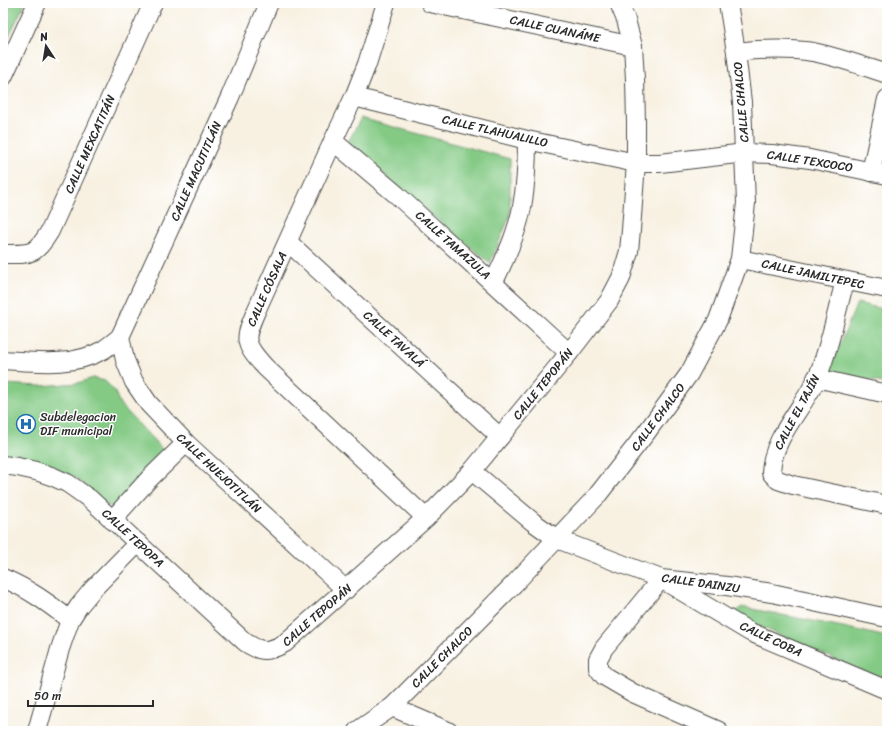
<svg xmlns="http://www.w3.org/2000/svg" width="890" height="734" viewBox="0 0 890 734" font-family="Sriracha,sans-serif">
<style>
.green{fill:#84ca85;stroke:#587a58}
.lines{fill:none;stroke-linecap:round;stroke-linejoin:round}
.minor-casing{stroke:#4a4946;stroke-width:20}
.minor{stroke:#fff;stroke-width:18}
.labels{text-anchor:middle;stroke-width:3;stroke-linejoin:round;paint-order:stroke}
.street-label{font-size:12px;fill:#2b2b2b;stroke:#fff}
.poi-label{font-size:12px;fill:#2b2b2b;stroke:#fff;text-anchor:start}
</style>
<rect width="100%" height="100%" fill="#fff"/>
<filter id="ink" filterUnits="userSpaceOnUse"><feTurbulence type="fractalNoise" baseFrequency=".025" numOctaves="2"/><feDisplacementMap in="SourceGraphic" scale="8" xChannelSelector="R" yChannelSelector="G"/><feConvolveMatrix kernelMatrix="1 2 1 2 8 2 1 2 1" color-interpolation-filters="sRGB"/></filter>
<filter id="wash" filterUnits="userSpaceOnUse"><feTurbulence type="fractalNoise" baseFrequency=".012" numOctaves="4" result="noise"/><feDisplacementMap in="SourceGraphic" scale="16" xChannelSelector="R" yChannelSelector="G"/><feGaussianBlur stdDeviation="0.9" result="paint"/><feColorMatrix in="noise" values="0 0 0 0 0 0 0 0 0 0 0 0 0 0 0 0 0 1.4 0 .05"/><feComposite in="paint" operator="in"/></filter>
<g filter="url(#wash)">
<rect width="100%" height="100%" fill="#f8f1e2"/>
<g class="green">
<polygon points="3,3 25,3 3,49"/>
<polygon points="361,118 510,159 510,216 490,263 397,186 348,142"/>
<polygon points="857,303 887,310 887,384 829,371"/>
<polygon points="93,378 105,381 114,390 120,404 164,451 112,509 76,478 45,464 3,457 3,396 4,384 41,386 78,383"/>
<polygon points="742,607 843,627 887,637 887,682 732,614"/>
</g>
</g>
<g filter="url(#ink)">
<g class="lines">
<g class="minor-casing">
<g id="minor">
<path d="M386,3L367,64L354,97L333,141L257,309C244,339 242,342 265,367L426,518"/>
<polyline points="430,3 633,46"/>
<path d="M736,52C762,49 787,48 813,52C838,57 863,66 887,74"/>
<polyline points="3,77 37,3"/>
<polyline points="354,97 527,140 636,163 660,163 745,153 772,154 810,159 887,175"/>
<polyline points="333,141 397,195 569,353"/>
<polyline points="871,172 887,99"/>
<polyline points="288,242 500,437"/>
<path d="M3,254C31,254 35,256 50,231L153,3"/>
<polyline points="740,259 887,289"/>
<path d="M845,281C836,313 830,347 817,378C803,409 772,437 771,473L778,480L793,485L887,505"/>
<path d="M494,282C505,258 517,234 522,207C526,185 527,163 527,140"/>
<polyline points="120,337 230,97 269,3"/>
<polyline points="120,337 125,360 134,382 149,404 186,443 346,590"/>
<path d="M3,360C36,362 73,367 103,350C109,346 115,341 120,337"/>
<polyline points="816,378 887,394"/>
<path d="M3,465C25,467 47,473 67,483C75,488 82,494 90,499L245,642C261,653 269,652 285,643L426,518L472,471L569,353L609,301L621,278L629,251L631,230L636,163V123L635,79L633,46L626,20L619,3"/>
<polyline points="472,471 533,522 557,539 661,579 727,586 772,593 887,618"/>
<polyline points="112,520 149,479 186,443"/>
<path d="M3,578C29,589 48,603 70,620"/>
<polyline points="392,707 448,731"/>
<polyline points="37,731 60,649 70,620 79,606 93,589 138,543"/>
<polyline points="357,731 392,707 409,690 514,584 596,497 646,433 689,374 718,320 740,259 746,203 742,102 736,52 728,3"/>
<polyline points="719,731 633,693 604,676 598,668 598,659 604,648 661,579 750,632 887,690"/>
</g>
</g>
<use href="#minor" class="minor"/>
</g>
</g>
<defs>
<g id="hospital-ring" transform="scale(1)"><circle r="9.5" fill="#fff" stroke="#1f6fb2" stroke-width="1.5"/><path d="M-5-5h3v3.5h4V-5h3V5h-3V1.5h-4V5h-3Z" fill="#1f6fb2"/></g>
</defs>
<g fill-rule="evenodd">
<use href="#hospital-ring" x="26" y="424"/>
</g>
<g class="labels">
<g class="street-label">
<text transform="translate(555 29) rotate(12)" y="4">CALLE CUANÁME</text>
<text transform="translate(741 102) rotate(-95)" y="4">CALLE CHALCO</text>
<text transform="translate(495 131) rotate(13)" y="4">CALLE TLAHUALILLO</text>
<text transform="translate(90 144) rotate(-66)" y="4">CALLE MEXCATITÁN</text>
<text transform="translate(810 161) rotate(9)" y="4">CALLE TEXCOCO</text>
<text transform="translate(196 171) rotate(-66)" y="4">CALLE MACUTITLÁN</text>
<text transform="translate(453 245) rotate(42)" y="4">CALLE TAMAZULA</text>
<text transform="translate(813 274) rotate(12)" y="4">CALLE JAMILTEPEC</text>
<text transform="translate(267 289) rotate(-66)" y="4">CALLE CÓSALA</text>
<text transform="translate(394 339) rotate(42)" y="4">CALLE TAVALÁ</text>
<text transform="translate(543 384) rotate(-51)" y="4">CALLE TEPOPÁN</text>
<text transform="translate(797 412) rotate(-62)" y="4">CALLE EL TAJÍN</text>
<text transform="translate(658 417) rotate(-53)" y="4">CALLE CHALCO</text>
<text transform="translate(219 473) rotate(43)" y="4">CALLE HUEJOTITLÁN</text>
<text transform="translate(133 538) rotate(43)" y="4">CALLE TEPOPA</text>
<text transform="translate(701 583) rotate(8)" y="4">CALLE DAINZU</text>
<text transform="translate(317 615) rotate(-41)" y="4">CALLE TEPOPÁN</text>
<text transform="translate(771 639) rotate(25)" y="4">CALLE COBA</text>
<text transform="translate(442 657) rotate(-45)" y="4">CALLE CHALCO</text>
</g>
<g class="poi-label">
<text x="40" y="421">Subdelegacion<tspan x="40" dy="14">DIF municipal</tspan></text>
</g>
</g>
<rect width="890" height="734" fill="none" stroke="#fff" stroke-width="16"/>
<g transform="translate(46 46) rotate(348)" stroke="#ffffff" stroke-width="3" paint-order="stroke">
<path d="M0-3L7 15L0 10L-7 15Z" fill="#2b2b2b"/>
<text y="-6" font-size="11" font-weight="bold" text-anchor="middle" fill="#2b2b2b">N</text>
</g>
<path d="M28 700v6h125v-6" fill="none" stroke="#2b2b2b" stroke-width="2"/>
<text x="34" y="700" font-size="12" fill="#2b2b2b" stroke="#ffffff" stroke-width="3" paint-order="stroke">50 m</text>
</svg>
